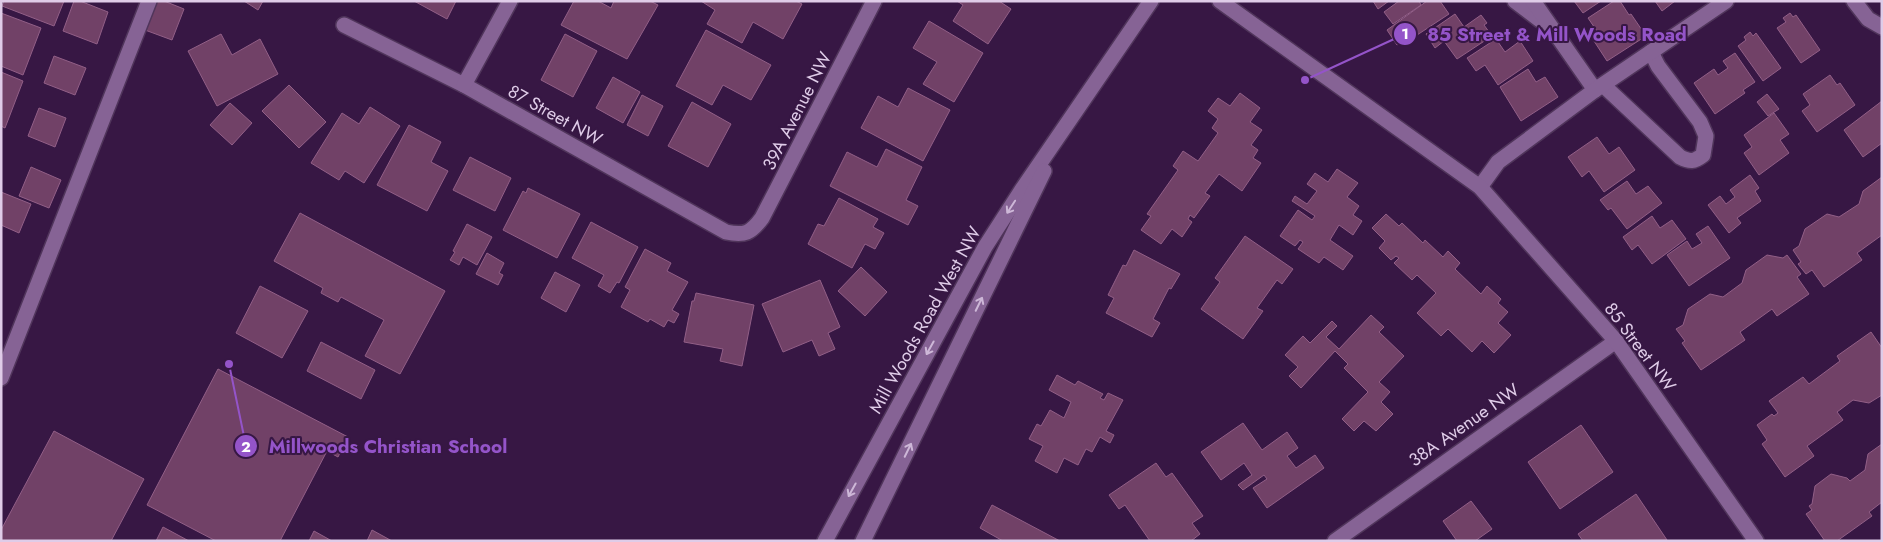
<svg xmlns="http://www.w3.org/2000/svg" width="1883" height="542" viewBox="0 0 1883 542" font-family="Jost,sans-serif">
<style>
.building{fill:#714167;stroke:#925f87}
.lines{fill:none;stroke-linecap:round;stroke-linejoin:round}
.lane-casing{stroke:#50355b;stroke-width:18}
.street-casing{stroke:#50355b;stroke-width:18}
.secondary-casing{stroke:#50355b;stroke-width:18}
.lane{stroke:#866395;stroke-width:15}
.street{stroke:#866395;stroke-width:15}
.secondary{stroke:#866395;stroke-width:15}
.oneway{stroke:#cdb7d7}
.labels{text-anchor:middle;stroke-width:4;stroke-linejoin:round;paint-order:stroke}
.street-label{font-size:18px;fill:#dfcce8;stroke:#371744}
.leader{fill:none;stroke:#9454c9;stroke-width:2}
.callout-dot{fill:#9454c9;stroke:#371744;stroke-width:2}
.mark-label{font-size:15px;text-anchor:middle;font-weight:bold;fill:#fff}
.callout-label{font-size:19px;text-anchor:middle;font-weight:bold;fill:#9454c9;stroke:#371744;stroke-width:4;stroke-linejoin:round;paint-order:stroke}
</style>
<rect width="100%" height="100%" fill="#371744"/>
<g class="building">
<polygon points="4,1 64,1 54,26 2,6"/>
<polygon points="74,1 80,1 108,12 97,44 63,31"/>
<polygon points="156,1 164,1 184,9 172,40 145,30"/>
<polygon points="244,1 263,1 258,10"/>
<polygon points="414,1 456,1 447,19"/>
<polygon points="574,1 598,1 611,8 614,1 650,1 658,5 627,59 561,25"/>
<polygon points="701,1 796,1 802,4 783,39 753,22 742,43 707,24 715,10"/>
<polygon points="957,1 999,1 1011,9 988,44 953,21 963,5"/>
<polygon points="1373,1 1389,1 1378,9"/>
<polygon points="1399,1 1419,1 1421,5 1393,24 1384,12"/>
<polygon points="1427,1 1440,1 1449,14 1414,37 1412,35 1397,45 1387,30"/>
<polygon points="1574,1 1601,1 1583,13"/>
<polygon points="1614,1 1620,1 1629,15 1631,14 1646,36 1607,61 1594,41 1601,37 1588,18"/>
<polygon points="1655,1 1675,1 1662,11"/>
<polygon points="1,13 41,28 23,75 1,66"/>
<polygon points="1790,13 1793,17 1796,15 1820,50 1801,63 1777,28 1786,22 1783,18"/>
<polygon points="1455,14 1464,27 1481,15 1487,23 1484,25 1492,36 1457,59 1444,41 1435,48 1426,34"/>
<polygon points="929,21 983,53 954,102 923,84 937,62 913,48"/>
<polygon points="706,30 771,65 751,100 723,85 712,105 676,86"/>
<polygon points="1750,32 1753,36 1756,33 1781,68 1763,81 1738,46 1746,40 1744,37"/>
<polygon points="221,34 232,55 260,39 278,74 217,106 188,51"/>
<polygon points="565,34 597,51 573,97 541,80"/>
<polygon points="1496,39 1505,52 1520,41 1533,61 1498,85 1485,65 1476,71 1467,58"/>
<polygon points="1735,53 1755,82 1743,90 1745,93 1715,114 1694,83 1714,69 1718,75 1728,68 1723,61"/>
<polygon points="54,56 86,68 75,95 44,83"/>
<polygon points="1528,69 1536,82 1545,77 1558,97 1521,121 1500,87"/>
<polygon points="1,72 23,81 5,128 1,126"/>
<polygon points="1830,75 1837,85 1840,83 1855,105 1817,132 1802,111 1810,105 1803,94"/>
<polygon points="613,77 640,92 623,123 596,108"/>
<polygon points="289,85 326,122 299,148 262,111"/>
<polygon points="908,88 950,110 923,161 861,128 878,96 898,107"/>
<polygon points="1240,93 1260,108 1250,122 1262,130 1251,145 1258,150 1253,158 1261,163 1242,191 1219,174 1205,193 1210,196 1194,218 1190,215 1188,219 1192,222 1182,237 1172,229 1161,244 1141,230 1151,216 1147,214 1178,170 1173,166 1183,151 1198,161 1218,133 1212,128 1218,119 1208,111 1218,98 1230,106"/>
<polygon points="1767,94 1779,109 1768,116 1757,102"/>
<polygon points="642,95 663,106 648,136 627,125"/>
<polygon points="1882,101 1882,143 1863,157 1844,130"/>
<polygon points="692,102 731,124 708,167 668,146"/>
<polygon points="230,103 252,123 232,145 210,125"/>
<polygon points="370,107 400,126 364,183 345,171 339,180 311,163 342,113 359,124"/>
<polygon points="39,108 66,118 55,147 28,136"/>
<polygon points="1774,113 1789,134 1780,140 1789,153 1759,175 1744,153 1752,147 1744,135"/>
<polygon points="409,125 441,142 431,162 448,171 427,211 377,185"/>
<polygon points="1597,137 1609,154 1619,147 1635,170 1604,192 1589,171 1582,177 1568,157"/>
<polygon points="886,149 922,167 906,200 918,206 908,225 830,186 847,152 877,167"/>
<polygon points="470,157 511,178 495,211 453,190"/>
<polygon points="31,167 61,180 49,208 19,196"/>
<polygon points="1337,169 1358,183 1347,197 1359,206 1353,215 1362,221 1353,235 1339,225 1330,240 1353,256 1343,270 1324,257 1319,263 1298,249 1303,242 1300,240 1295,246 1280,236 1298,210 1312,220 1315,216 1292,201 1295,196 1307,204 1317,191 1307,184 1315,173 1328,182"/>
<polygon points="1750,175 1759,188 1755,191 1761,201 1737,218 1741,223 1729,233 1708,205 1720,196 1726,204 1735,197 1730,190"/>
<polygon points="1882,177 1882,235 1857,253 1862,260 1824,287 1812,270 1806,274 1798,264 1801,262 1793,250 1799,246 1805,229 1827,214 1839,217 1859,204 1863,191"/>
<polygon points="1627,181 1636,194 1648,186 1662,203 1627,229 1611,208 1608,210 1600,200"/>
<polygon points="528,188 580,214 557,258 503,230 523,191 526,193"/>
<polygon points="1,192 31,204 19,233 1,225"/>
<polygon points="839,198 878,219 873,227 884,233 875,249 865,244 852,268 808,244 818,224 824,226"/>
<polygon points="300,213 445,291 400,374 365,356 384,320 341,297 338,302 321,293 323,288 274,261"/>
<polygon points="1386,214 1399,226 1402,223 1423,243 1425,240 1443,257 1448,251 1460,263 1455,269 1481,294 1487,286 1501,299 1498,303 1508,312 1498,323 1511,335 1494,353 1482,341 1472,352 1448,329 1441,336 1417,313 1436,293 1417,275 1412,280 1394,263 1399,258 1396,256 1391,260 1379,248 1385,241 1372,228"/>
<polygon points="1652,216 1660,228 1672,220 1686,239 1652,264 1638,245 1632,250 1623,237"/>
<polygon points="591,222 638,247 619,283 617,282 610,293 598,286 604,275 572,258"/>
<polygon points="467,224 492,237 477,265 463,257 459,265 450,260 455,252 453,251"/>
<polygon points="1708,226 1730,258 1689,286 1667,255 1687,241 1692,249 1702,243 1696,234"/>
<polygon points="1245,236 1293,269 1282,284 1277,280 1257,308 1263,311 1243,339 1201,309 1220,282 1215,278"/>
<polygon points="645,249 671,263 667,271 688,282 672,310 679,314 674,323 668,320 664,327 650,319 648,322 621,307 630,290 625,287"/>
<polygon points="1134,250 1180,274 1171,289 1169,288 1153,319 1160,323 1152,337 1106,313 1114,298 1108,295 1123,265 1126,266"/>
<polygon points="487,253 504,263 499,273 503,275 498,285 476,274"/>
<polygon points="1767,255 1783,258 1787,255 1801,274 1797,277 1809,294 1777,316 1772,309 1740,332 1745,340 1701,370 1682,343 1685,341 1676,329 1683,325 1688,309 1710,294 1723,297 1742,283 1746,270"/>
<polygon points="861,267 887,292 865,316 838,291"/>
<polygon points="555,272 580,285 566,312 541,298"/>
<polygon points="820,280 840,327 828,333 835,349 819,356 812,340 783,352 762,304"/>
<polygon points="260,286 308,311 282,358 236,333"/>
<polygon points="696,293 754,305 742,366 720,361 723,349 684,342 692,301 694,301"/>
<polygon points="1371,315 1384,327 1379,332 1404,356 1379,382 1390,392 1381,402 1393,414 1376,431 1364,421 1354,431 1342,419 1368,392 1344,368 1348,364 1335,351 1301,388 1289,376 1298,367 1285,355 1303,336 1310,343 1332,321 1337,326 1326,337 1339,349"/>
<polygon points="1871,332 1882,348 1882,395 1869,403 1853,400 1837,412 1843,420 1807,446 1814,456 1785,477 1762,444 1767,440 1757,425 1772,414 1774,416 1778,413 1769,401 1803,377 1809,384 1840,361 1837,356"/>
<polygon points="321,342 375,370 361,399 307,371"/>
<polygon points="218,369 348,437 338,457 327,451 280,541 216,541 147,505"/>
<polygon points="1057,375 1075,385 1078,381 1103,394 1100,398 1104,400 1108,393 1123,400 1106,431 1114,435 1110,443 1100,437 1092,452 1086,449 1078,465 1064,458 1057,473 1035,461 1043,446 1029,439 1037,424 1041,426 1050,410 1064,418 1071,402 1049,390"/>
<polygon points="1243,423 1262,450 1287,432 1298,448 1287,456 1296,468 1315,455 1324,468 1267,508 1253,488 1267,479 1264,475 1243,490 1238,485 1252,475 1244,463 1221,480 1201,452"/>
<polygon points="1581,425 1613,472 1560,509 1528,462"/>
<polygon points="54,431 144,479 111,541 1,541 1,530"/>
<polygon points="1882,444 1882,502 1869,512 1872,516 1837,541 1825,541 1806,514 1812,510 1809,506 1812,504 1815,486 1831,474 1847,478 1850,481 1865,470 1868,454"/>
<polygon points="1156,463 1166,477 1172,473 1203,516 1192,523 1200,534 1191,541 1150,541 1125,505 1119,509 1109,495"/>
<polygon points="1636,494 1667,540 1583,541 1578,534"/>
<polygon points="1471,501 1492,529 1475,541 1457,541 1443,521"/>
<polygon points="992,505 1060,541 1003,541 980,528"/>
<polygon points="163,527 189,541 156,541"/>
<polygon points="372,530 392,541 367,541"/>
<polygon points="314,531 332,541 309,541"/>
</g>
<g class="lines">
<g class="lane-casing">
<polyline id="lane" points="1,378 149,1"/>
</g>
<g class="street-casing">
<g id="street">
<polyline points="1515,1 1540,20"/>
<polyline points="1533,1 1595,90"/>
<polyline points="1854,1 1868,19 1882,27"/>
<path d="M344,25L464,85L726,232C745,236 751,233 762,218L874,1"/>
<polyline points="464,85 510,1"/>
<path d="M1603,85L1680,157C1690,162 1694,162 1703,155L1706,136L1700,122L1658,66L1651,52"/>
<polyline points="1480,187 1498,162 1595,90 1726,1"/>
<polyline points="1335,541 1616,341"/>
</g>
</g>
<g class="secondary-casing">
<g id="secondary">
<polyline points="1220,1 1480,187 1616,341 1756,541"/>
<polyline points="825,541 985,247 1021,191 1151,1"/>
<polyline points="863,541 1044,171"/>
</g>
</g>
<use href="#lane" class="lane"/>
<use href="#street" class="street"/>
<use href="#secondary" class="secondary"/>
</g>
<defs><path id="oneway-shaft" d="M-6 0H5M1.5-3L5.5 0L1.5 3" fill="none" stroke-width="1.6" stroke-linecap="round" stroke-linejoin="round" transform="scale(1.25)"/></defs>
<g class="oneway">
<use href="#oneway-shaft" transform="translate(1011 207) rotate(123)"/>
<use href="#oneway-shaft" transform="translate(979 304) rotate(-64)"/>
<use href="#oneway-shaft" transform="translate(930 348) rotate(119)"/>
<use href="#oneway-shaft" transform="translate(908 450) rotate(-64)"/>
<use href="#oneway-shaft" transform="translate(852 490) rotate(119)"/>
</g>
<g class="labels">
<g class="street-label">
<text transform="translate(797 111) rotate(-63)" y="6">39A Avenue NW</text>
<text transform="translate(555 115) rotate(29)" y="6">87 Street NW</text>
<text transform="translate(925 320) rotate(-61)" y="6">Mill Woods Road West NW</text>
<text transform="translate(1640 347) rotate(53)" y="6">85 Street NW</text>
<text transform="translate(1464 425) rotate(-35)" y="6">38A Avenue NW</text>
</g>
</g>
<path class="leader" d="M1305 80L1405 34M229 364L246 446"/>
<g class="callout-dot">
<circle cx="1305" cy="80" r="5"/>
<circle cx="229" cy="364" r="5"/>
<circle cx="1405" cy="34" r="12"/>
<circle cx="246" cy="446" r="12"/>
</g>
<g class="mark-label">
<text x="1405" y="39">1</text>
<text x="246" y="452">2</text>
</g>
<g class="callout-label">
<text x="1557" y="41">85 Street &amp; Mill Woods Road</text>
<text x="388" y="453">Millwoods Christian School</text>
</g>
<rect width="1883" height="542" fill="none" stroke="#dfcce8" stroke-width="5"/>
</svg>
